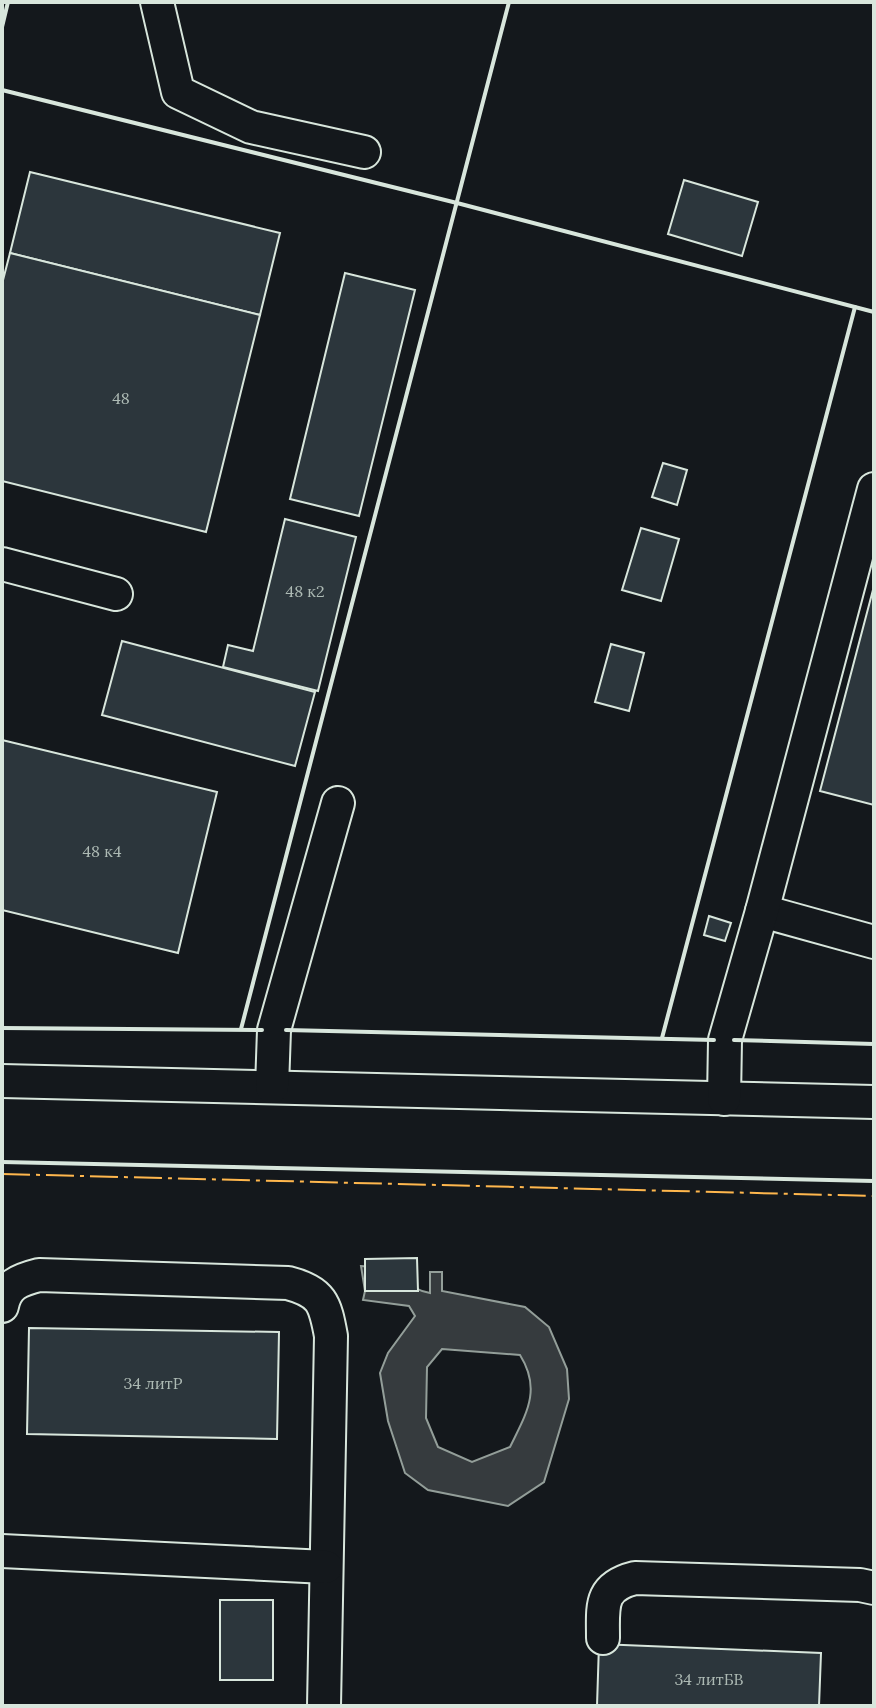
<svg xmlns="http://www.w3.org/2000/svg" width="876" height="1708" viewBox="0 0 876 1708" font-family="Lora,serif">
<style>
.water{fill:#363b3e;stroke:#939e99;stroke-width:2;fill-rule:evenodd}
.building{fill:#2c363c;stroke:#d8e6dc;stroke-width:2}
.lines{fill:none;stroke-linecap:round;stroke-linejoin:round}
.minor-casing{stroke:#d8e6dc;stroke-width:36}
.minor{stroke:#14181c;stroke-width:32}
.wall{stroke:#d8e6dc;stroke-width:4}
.power{stroke:#ffb74d;stroke-width:2;stroke-dasharray:28 6 4 6;stroke-linecap:butt}
.labels{text-anchor:middle;stroke-width:6;stroke-linejoin:round;paint-order:stroke}
.number-label{font-size:16px;fill:#adbab4}
</style>
<rect width="100%" height="100%" fill="#14181c"/>
<path class="water" d="M361,1266C393,1267 401,1287 430,1293V1272H442V1291L525,1307L549,1327L567,1369L569,1399L544,1482L508,1506L428,1490L405,1473L388,1421L380,1373L388,1353L415,1316L409,1306L363,1300L365,1291ZM442,1349L520,1355C542,1390 526,1414 510,1447L472,1462L438,1447L426,1418L427,1367Z"/>
<g class="building">
<polygon points="30,172 280,233 260,315 10,253"/>
<polygon points="684,180 758,202 742,256 668,234"/>
<polygon points="10,253 260,315 206,532 2,481 2,284"/>
<polygon points="345,273 415,290 359,516 290,499"/>
<polygon points="663,463 687,470 677,505 652,497"/>
<polygon points="285,519 356,537 318,691 223,667 228,645 253,651"/>
<polygon points="641,528 679,539 661,601 622,590"/>
<polygon points="874,586 874,805 820,791"/>
<polygon points="122,641 315,692 295,766 102,715"/>
<polygon points="611,644 644,653 629,711 595,702"/>
<polygon points="2,740 217,792 178,953 2,910"/>
<polygon points="709,916 731,923 725,941 704,935"/>
<polygon points="417,1258 418,1291 365,1291 365,1259"/>
<polygon points="29,1328 279,1332 277,1439 27,1434"/>
<rect x="220" y="1600" width="53" height="80"/>
<polygon points="599,1644 821,1653 819,1706 597,1706"/>
</g>
<g class="lines">
<g class="minor-casing">
<g id="minor">
<polyline points="157,2 178,92 251,127 364,152"/>
<polyline points="2,564 116,594"/>
<polyline points="762,911 874,942"/>
<polyline points="2,1081 874,1102"/>
<polyline points="272,1087 274,1030 338,803"/>
<polyline points="724,1099 725,1040 762,911 874,489"/>
<path d="M2,1306C6,1285 19,1280 39,1275L288,1283C322,1292 325,1303 331,1336L324,1706"/>
<polyline points="2,1551 326,1567"/>
<path d="M603,1638C603,1606 599,1587 635,1578L860,1585L874,1588"/>
</g>
</g>
<use href="#minor" class="minor"/>
<g class="wall">
<polyline points="2,27 8,2"/>
<polyline points="2,90 457,203 874,312"/>
<polyline points="2,1028 262,1030"/>
<polyline points="241,1029 509,2"/>
<polyline points="286,1030 714,1040"/>
<polyline points="662,1038 855,307"/>
<polyline points="734,1040 874,1044"/>
<polyline points="2,1162 874,1181"/>
</g>
<polyline class="power" points="2,1174 874,1196"/>
</g>
<g class="labels">
<g class="number-label">
<text x="121" y="404">48</text>
<text x="305" y="597">48 к2</text>
<text x="102" y="857">48 к4</text>
<text x="153" y="1389">34 литР</text>
<text x="709" y="1685">34 литБВ</text>
</g>
</g>
<rect width="876" height="1708" fill="none" stroke="#d8e6dc" stroke-width="8"/>
</svg>
